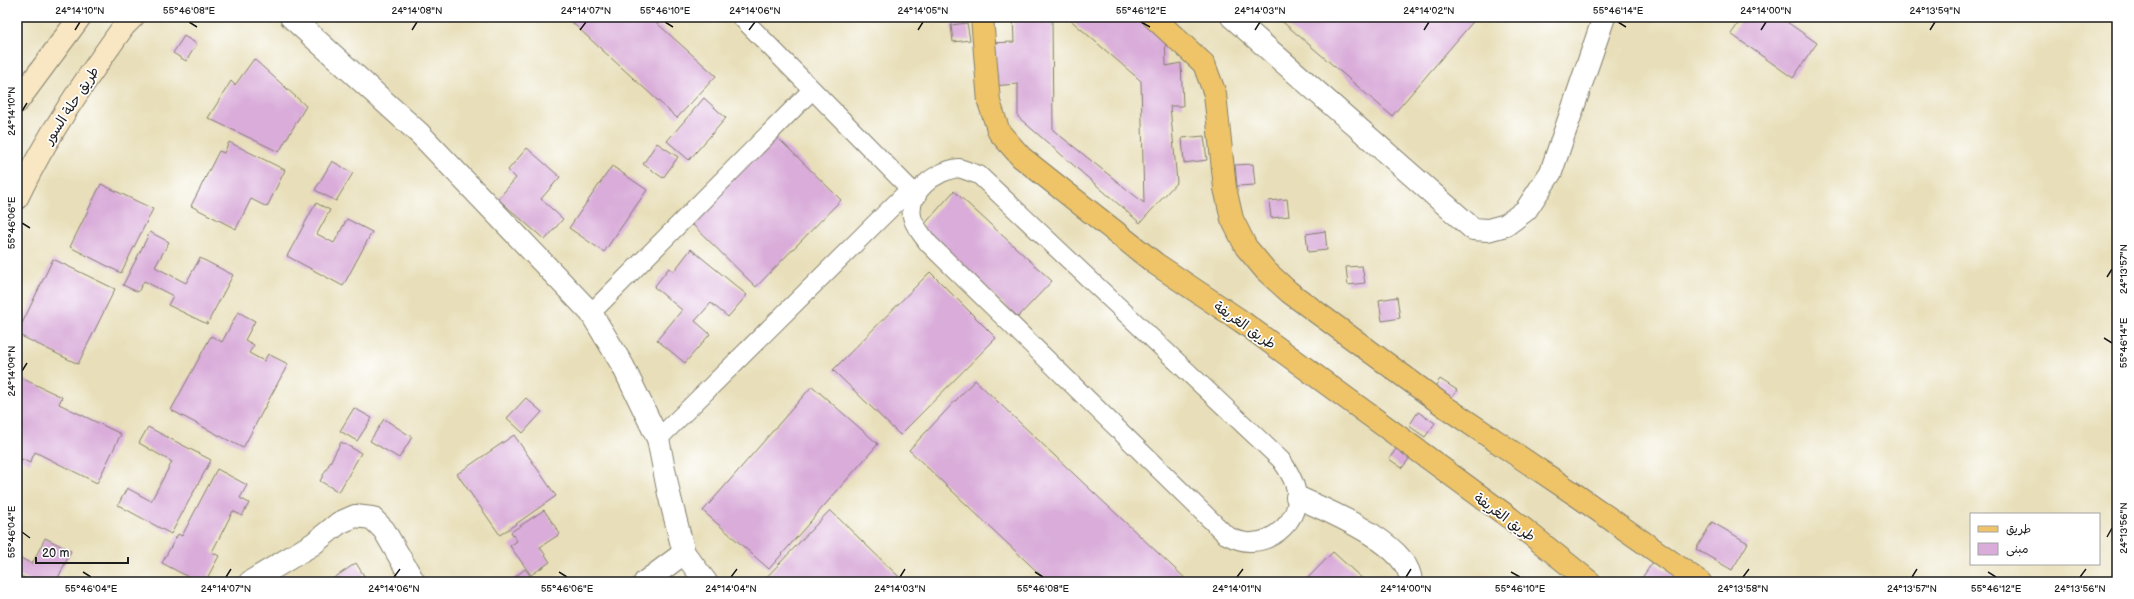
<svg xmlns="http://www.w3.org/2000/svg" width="2134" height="599" viewBox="0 0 2134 599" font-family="'Balsamiq Sans','Playpen Sans Arabic',sans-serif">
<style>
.building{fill:#d9acd9}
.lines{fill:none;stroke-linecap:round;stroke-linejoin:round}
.service-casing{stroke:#827e6b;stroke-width:20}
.minor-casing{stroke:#827e6b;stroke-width:24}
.tertiary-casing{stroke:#827e6b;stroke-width:24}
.secondary-casing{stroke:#827e6b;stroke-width:24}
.primary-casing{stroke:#827e6b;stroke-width:24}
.service{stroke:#fff;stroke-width:18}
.minor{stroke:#fff;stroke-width:22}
.tertiary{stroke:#fff;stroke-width:22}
.secondary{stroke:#f9e7c3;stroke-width:22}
.primary{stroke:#efc469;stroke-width:22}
.ticks{fill:none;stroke:#1c1c1c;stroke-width:1.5}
.labels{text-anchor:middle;stroke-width:3.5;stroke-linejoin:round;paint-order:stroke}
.street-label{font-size:14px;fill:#1c1c1c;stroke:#fff}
.neatline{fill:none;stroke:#1c1c1c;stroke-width:1.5}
.ticks-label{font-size:10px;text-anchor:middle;fill:#1c1c1c}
</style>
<rect width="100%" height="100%" fill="#fff"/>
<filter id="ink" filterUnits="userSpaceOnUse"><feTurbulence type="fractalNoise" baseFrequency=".025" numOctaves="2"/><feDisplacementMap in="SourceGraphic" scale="8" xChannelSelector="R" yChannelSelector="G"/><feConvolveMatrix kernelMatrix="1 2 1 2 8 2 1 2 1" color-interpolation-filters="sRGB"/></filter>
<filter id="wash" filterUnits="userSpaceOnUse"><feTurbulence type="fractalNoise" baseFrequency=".012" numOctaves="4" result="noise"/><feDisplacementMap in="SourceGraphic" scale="16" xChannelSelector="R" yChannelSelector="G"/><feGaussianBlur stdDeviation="0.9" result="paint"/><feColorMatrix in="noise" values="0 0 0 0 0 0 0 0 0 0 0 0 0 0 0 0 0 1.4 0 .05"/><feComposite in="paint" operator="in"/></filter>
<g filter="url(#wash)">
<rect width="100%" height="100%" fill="#e8dfba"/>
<g id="blocks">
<g class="building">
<polygon points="566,17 650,17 716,76 677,118"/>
<polygon points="1013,17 1052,17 1053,130 1144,203 1141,81 1067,17 1146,17 1165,34 1166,66 1181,63 1183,106 1170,106 1177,182 1140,223 1018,117 1018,84 992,86 990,43 1014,42"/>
<polygon points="1277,17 1477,17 1392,116"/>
<polygon points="1743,17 1780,17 1817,43 1793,78 1731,34"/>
<polygon points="967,23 970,40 953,42 951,25"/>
<polygon points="184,36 197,44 186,61 173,53"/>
<polygon points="254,59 306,106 279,152 208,118 231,81 235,85"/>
<polygon points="704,98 726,118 689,160 667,141"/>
<polygon points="774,134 841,200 756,287 689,221"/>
<polygon points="1204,136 1207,160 1184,163 1182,138"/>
<polygon points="229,142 285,170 267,207 251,199 236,229 191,206 219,151 224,153"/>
<polygon points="657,143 678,157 663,178 643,164"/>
<polygon points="527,148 560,177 541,199 563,219 545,240 498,199 516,178 508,170"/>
<polygon points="332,161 353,173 336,201 315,190"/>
<polygon points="1253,164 1255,185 1237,186 1235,165"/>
<polygon points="612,166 647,190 604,252 569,228"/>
<polygon points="101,184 153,209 121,273 70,247"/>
<polygon points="954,191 1052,281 1018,317 921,228"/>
<polygon points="1287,199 1289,216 1271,218 1269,201"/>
<polygon points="316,203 330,210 317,234 334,243 347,219 372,232 343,286 287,256"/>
<polygon points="1325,231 1327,250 1308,252 1306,234"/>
<polygon points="150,232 169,242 155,267 186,283 200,258 233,275 207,324 168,305 173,296 144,281 138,292 123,285"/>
<polygon points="691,249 747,295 728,317 711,303 695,321 710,334 685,363 657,340 682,310 654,287 669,268 674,271"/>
<polygon points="53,259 115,289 78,364 17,334"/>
<polygon points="1362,266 1365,283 1348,285 1346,267"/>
<polygon points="930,272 996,338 900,435 833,370"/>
<polygon points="1397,297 1400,318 1382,321 1379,300"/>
<polygon points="238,312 255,321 245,340 254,345 249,353 264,361 268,354 288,364 243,448 171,410 211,336 222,342"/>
<polygon points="17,376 62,397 59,404 121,434 97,483 35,452 30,463 17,457"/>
<polygon points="1440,379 1457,390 1448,403 1431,392"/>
<polygon points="975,380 1076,476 1189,582 1048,582 909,450"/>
<polygon points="812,386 878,444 769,569 703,511"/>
<polygon points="526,398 542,412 523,433 507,418"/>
<polygon points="354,408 372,418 357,441 340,431"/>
<polygon points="1418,412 1435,423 1425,437 1409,426"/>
<polygon points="384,419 412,437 399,458 370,441"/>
<polygon points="148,427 211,460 171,534 118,505 127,488 151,501 172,462 139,443"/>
<polygon points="514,435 556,496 500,535 457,474"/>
<polygon points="341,442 361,453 339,492 320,481"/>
<polygon points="1398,446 1412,455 1402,468 1389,459"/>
<polygon points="217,469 247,485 240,498 249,503 242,516 233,511 212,552 219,556 205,582 198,582 162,563 178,534 182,536"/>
<polygon points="544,510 560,534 540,547 550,562 531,575 510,546 517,541 511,532"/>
<polygon points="830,510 895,573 905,582 762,582"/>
<polygon points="1712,522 1748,543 1732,570 1696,549"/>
<polygon points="45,538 71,551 56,582 33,582 17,574 17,556 32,564"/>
<polygon points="1333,552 1366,582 1304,582"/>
<polygon points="1653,562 1676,577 1673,582 1639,582"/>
<polygon points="356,563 368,582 328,582"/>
<polygon points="525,569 535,582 509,582"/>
</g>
</g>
</g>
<g filter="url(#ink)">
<use href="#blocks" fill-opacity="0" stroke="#827e6b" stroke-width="1"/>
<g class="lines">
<g class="service-casing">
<g id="service">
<polyline points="741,17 917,196"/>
<path d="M959,168L979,175L1281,460C1289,471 1296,483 1297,496C1298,520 1275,541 1252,542C1243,543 1234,539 1226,535L928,243C923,236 916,228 913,220C904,193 937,170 959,168Z"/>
<polyline points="591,313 812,90"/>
<polyline points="658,439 910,189"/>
</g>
</g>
<g class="minor-casing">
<g id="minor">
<polyline points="1232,17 1473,229 1488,230 1506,225 1526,210 1551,172 1604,17"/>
<path d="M1297,497C1328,511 1410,544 1411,582"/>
<polyline points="250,582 313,544 339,523 355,516 372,518 384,530 414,582"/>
<polyline points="645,582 684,553"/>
</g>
</g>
<g class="tertiary-casing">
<polyline id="tertiary" points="291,17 420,134 591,313 623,366 658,439 669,494 684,553 706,582"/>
</g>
<g class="secondary-casing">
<g id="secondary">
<polyline points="17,102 80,17"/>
<path d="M17,198C47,135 84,82 124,26L133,17"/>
</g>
</g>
<g class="primary-casing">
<g id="primary">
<polyline points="982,17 989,102 999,132 1021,157 1156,264 1241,321 1510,518 1590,582"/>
<polyline points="1153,17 1204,64 1215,94 1225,188 1232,219 1246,247 1266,271 1289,292 1447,408 1579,497 1700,582"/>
</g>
</g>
<use href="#service" class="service"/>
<use href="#minor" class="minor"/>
<use href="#tertiary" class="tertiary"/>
<use href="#secondary" class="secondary"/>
<use href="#primary" class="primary"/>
</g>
</g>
<path class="ticks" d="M189,22L197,27M665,22L673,27M1141,22L1150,27M1618,22L1626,27M75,30L80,22M412,30L417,22M580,30L586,22M749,30L755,22M918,30L923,22M1255,30L1260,22M1424,30L1429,22M1761,30L1766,22M1930,30L1935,22M22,111L27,103M22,223L30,228M2107,277L2112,269M2104,338L2112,343M22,371L27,363M22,532L30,538M2107,537L2112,528M83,572L91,577M559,572L567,577M1035,572L1043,577M1511,572L1520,577M1988,572L1996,577M226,577L231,569M394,577L400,569M731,577L737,569M900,577L905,569M1237,577L1243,569M1406,577L1411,569M1743,577L1749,569M1912,577L1917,569M2080,577L2086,569"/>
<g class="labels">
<g class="street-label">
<text transform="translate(71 105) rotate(-57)" y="5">طريق حلة السور</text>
<text transform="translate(1245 325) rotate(35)" y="5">طريق الغريفة</text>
<text transform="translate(1505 517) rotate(36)" y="5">طريق الغريفة</text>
</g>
</g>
<rect width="2134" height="599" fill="none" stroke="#fff" stroke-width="44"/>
<rect x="1970" y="513" width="130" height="52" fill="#ffffff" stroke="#a4a4a4"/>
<rect x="1978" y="526" width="20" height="6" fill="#efc469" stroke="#a4a4a4"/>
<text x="2006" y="533" font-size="12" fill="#1c1c1c">طريق</text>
<rect x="1978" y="543" width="20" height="12" fill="#d9acd9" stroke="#a4a4a4"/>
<text x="2006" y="553" font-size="12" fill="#1c1c1c">مبنى</text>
<path d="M36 557v6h92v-6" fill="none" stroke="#1c1c1c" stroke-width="2"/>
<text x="42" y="557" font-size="12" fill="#1c1c1c" stroke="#ffffff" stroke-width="3" paint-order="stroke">20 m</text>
<rect x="22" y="22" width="2090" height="555" class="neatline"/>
<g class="ticks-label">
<text x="80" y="14">24°14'10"N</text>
<text x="189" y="14">55°46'08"E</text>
<text x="417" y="14">24°14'08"N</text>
<text x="586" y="14">24°14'07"N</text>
<text x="665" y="14">55°46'10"E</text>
<text x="755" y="14">24°14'06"N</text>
<text x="923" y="14">24°14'05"N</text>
<text x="1141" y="14">55°46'12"E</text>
<text x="1260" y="14">24°14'03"N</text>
<text x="1429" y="14">24°14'02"N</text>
<text x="1618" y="14">55°46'14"E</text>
<text x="1766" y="14">24°14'00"N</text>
<text x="1935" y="14">24°13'59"N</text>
<text transform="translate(11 111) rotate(-90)" y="4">24°14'10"N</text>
<text transform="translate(11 223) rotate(-90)" y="4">55°46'06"E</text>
<text transform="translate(2123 269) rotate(-90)" y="4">24°13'57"N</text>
<text transform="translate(2123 343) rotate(-90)" y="4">55°46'14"E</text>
<text transform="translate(11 371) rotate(-90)" y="4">24°14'09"N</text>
<text transform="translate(2123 528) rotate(-90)" y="4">24°13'56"N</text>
<text transform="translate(11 532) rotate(-90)" y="4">55°46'04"E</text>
<text x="91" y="592">55°46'04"E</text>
<text x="226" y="592">24°14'07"N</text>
<text x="394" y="592">24°14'06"N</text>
<text x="567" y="592">55°46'06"E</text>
<text x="731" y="592">24°14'04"N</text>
<text x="900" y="592">24°14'03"N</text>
<text x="1043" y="592">55°46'08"E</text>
<text x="1237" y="592">24°14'01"N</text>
<text x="1406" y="592">24°14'00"N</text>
<text x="1520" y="592">55°46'10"E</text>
<text x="1743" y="592">24°13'58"N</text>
<text x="1912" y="592">24°13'57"N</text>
<text x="1996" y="592">55°46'12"E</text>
<text x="2080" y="592">24°13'56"N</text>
</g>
</svg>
